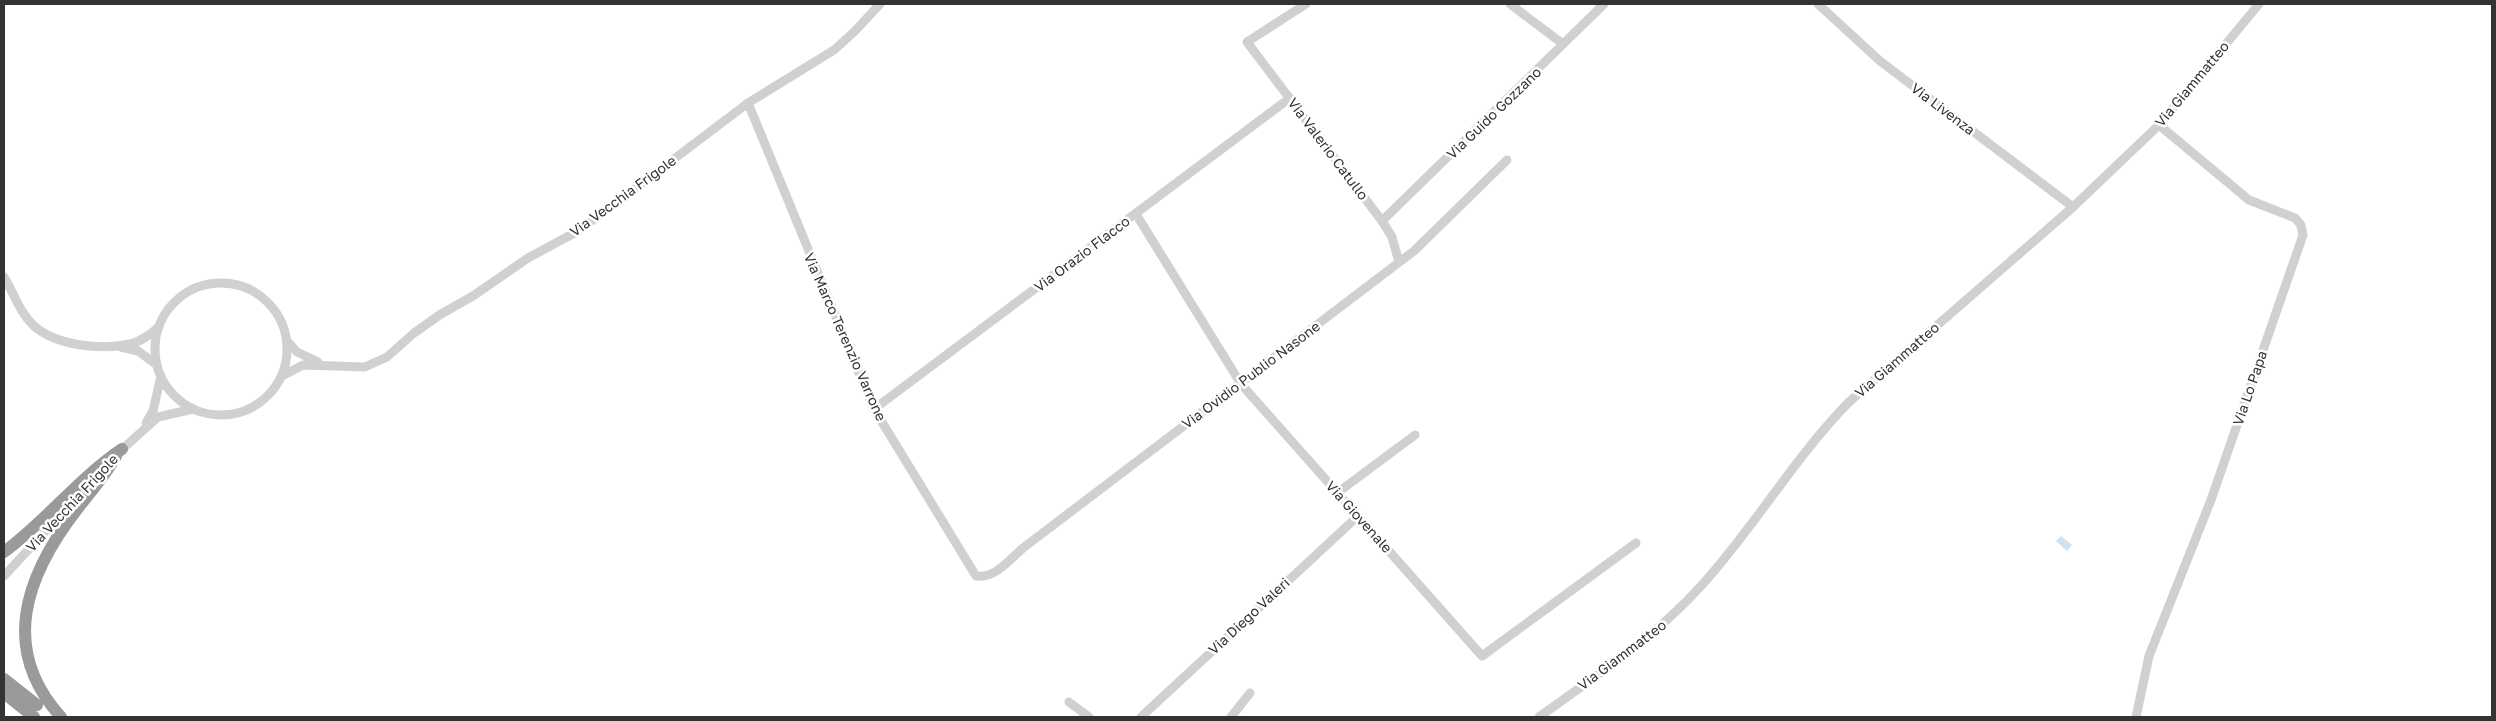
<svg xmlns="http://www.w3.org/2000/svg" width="2496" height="721" viewBox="0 0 2496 721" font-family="'Golos Text',sans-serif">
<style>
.water{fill:url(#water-ripples)}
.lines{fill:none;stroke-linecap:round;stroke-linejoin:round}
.minor{stroke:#d0d0d0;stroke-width:9}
.highway{stroke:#9a9a9a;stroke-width:12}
.labels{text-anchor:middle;stroke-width:5;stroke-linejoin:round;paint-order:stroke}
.street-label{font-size:14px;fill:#333;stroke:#fff}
</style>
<defs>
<pattern id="water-ripples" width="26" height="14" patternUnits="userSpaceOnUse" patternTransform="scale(1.25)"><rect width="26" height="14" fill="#cfe2ee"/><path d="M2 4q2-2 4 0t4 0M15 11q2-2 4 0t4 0" fill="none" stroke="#b2c2cd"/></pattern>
</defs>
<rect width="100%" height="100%" fill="#fff"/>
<polygon class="water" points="2061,536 2072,545 2067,551 2056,541"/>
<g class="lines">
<g class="minor">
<polyline points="1306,4 1247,42 1382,221 1392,237 1399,262"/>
<polyline points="1510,4 1563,44"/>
<polyline points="1818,4 1880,61 2073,207"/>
<path d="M748,103L874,409L976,576C995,579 1009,560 1023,548L1414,251L1507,160"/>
<polyline points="1136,214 1241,384 1482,656 1636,543"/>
<polyline points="1382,221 1604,4"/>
<path d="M4,277C14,293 19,312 34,326C57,346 101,350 130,344C140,342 151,334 159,327"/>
<circle cx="221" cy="349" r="66"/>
<polyline points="287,341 297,352 318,362"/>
<polyline points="121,347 138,351 157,365"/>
<polyline points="282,376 303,365 365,367 387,357 414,333 441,314 473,296 528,258 580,230 748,103 834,50 855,31 880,4"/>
<polyline points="874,409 1290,98"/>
<polyline points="146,423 153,411 161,376"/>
<polyline points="118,453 158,417 193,409"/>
<polyline points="1337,493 1415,435"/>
<polyline points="4,576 94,479"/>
<polyline points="1069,702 1089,717"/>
<polyline points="1141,717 1358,516"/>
<polyline points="1231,717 1250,693"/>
<path d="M1539,717C1596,676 1654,638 1701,586C1754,528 1794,458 1849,402L2073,207L2159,125L2259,4"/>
<polyline points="2136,717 2149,656 2211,500 2303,235 2301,225 2295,218 2249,200 2159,125"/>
</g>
<g class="highway">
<path d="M4,552C46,521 79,478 122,449"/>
<polyline points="4,679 37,705"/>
<polyline points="4,693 34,717"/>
<path d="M61,717C0,650 24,577 78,508C91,491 106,475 116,456"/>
</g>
</g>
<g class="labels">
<g class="street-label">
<text transform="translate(2192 84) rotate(-50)" y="5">Via Giammatteo</text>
<text transform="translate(1943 109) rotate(37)" y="5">Via Livenza</text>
<text transform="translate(1494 113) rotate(-44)" y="5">Via Guido Gozzano</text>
<text transform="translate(1328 149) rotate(53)" y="5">Via Valerio Catullo</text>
<text transform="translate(623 196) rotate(-36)" y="5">Via Vecchia Frigole</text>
<text transform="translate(1082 254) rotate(-37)" y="5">Via Orazio Flacco</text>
<text transform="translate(845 337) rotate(66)" y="5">Via Marco Terenzio Varrone</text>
<text transform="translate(1897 360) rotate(-41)" y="5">Via Giammatteo</text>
<text transform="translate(1251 375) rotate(-37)" y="5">Via Ovidio Publio Nasone</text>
<text transform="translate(2250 388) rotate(-71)" y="5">Via Lo Papa</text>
<text transform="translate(72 503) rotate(-47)" y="5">Via Vecchia Frigole</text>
<text transform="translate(1359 517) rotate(48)" y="5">Via Giovenale</text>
<text transform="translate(1249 616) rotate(-43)" y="5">Via Diego Valeri</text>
<text transform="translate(1622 655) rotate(-37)" y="5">Via Giammatteo</text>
</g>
</g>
<rect width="2496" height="721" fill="none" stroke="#333333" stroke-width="10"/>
</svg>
